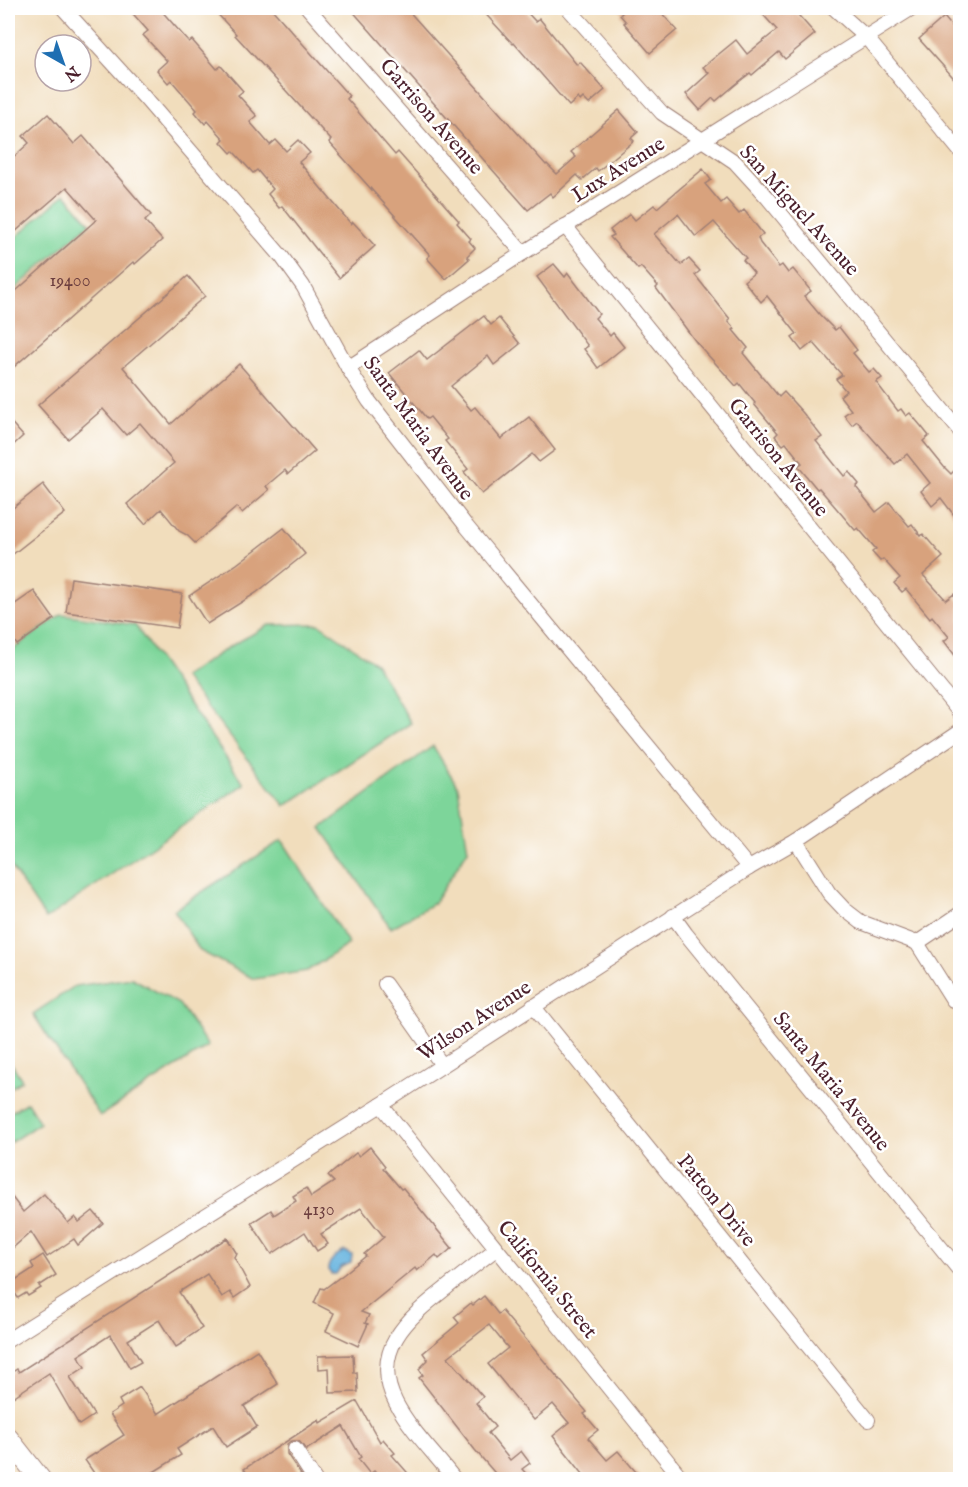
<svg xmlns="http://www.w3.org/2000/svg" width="968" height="1487" viewBox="0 0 968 1487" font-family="'IM FELL English',serif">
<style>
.green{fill:#7dd59a;stroke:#647a62;stroke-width:1.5}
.water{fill:#66b4df;stroke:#586a85;stroke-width:1.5}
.building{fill:#d8a27d}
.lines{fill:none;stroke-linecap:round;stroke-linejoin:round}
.street-casing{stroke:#9e7e74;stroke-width:16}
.secondary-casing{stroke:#9e7e74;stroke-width:22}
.street{stroke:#fff;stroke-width:14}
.secondary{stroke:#fff;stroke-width:20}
.labels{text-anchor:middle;stroke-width:5;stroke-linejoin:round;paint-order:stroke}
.number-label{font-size:18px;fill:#6e4040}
.street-label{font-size:21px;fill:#4a1f2b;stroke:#fff}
</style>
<rect width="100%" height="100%" fill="#fff"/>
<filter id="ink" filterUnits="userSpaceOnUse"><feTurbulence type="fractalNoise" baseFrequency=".0167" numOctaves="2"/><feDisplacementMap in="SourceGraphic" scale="12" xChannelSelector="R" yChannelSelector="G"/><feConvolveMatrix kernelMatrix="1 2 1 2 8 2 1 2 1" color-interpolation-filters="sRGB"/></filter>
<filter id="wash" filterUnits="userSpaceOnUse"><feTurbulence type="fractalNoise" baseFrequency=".008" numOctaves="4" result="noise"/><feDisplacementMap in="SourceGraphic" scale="24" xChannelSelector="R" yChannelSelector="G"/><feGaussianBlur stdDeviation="1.35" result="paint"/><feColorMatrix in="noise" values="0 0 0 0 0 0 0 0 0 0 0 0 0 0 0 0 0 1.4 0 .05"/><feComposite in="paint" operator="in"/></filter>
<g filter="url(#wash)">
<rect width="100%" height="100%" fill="#f1ddbc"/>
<g class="green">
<polygon points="65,194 90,223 8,295 8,244"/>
<polygon points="62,614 135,625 244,784 46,919 8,862 8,653"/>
<polygon points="319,624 375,663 411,723 285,806 183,677 229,647 269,625"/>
<polygon points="433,746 458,787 468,850 434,903 391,928 321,828"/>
<polygon points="282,840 349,944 307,971 254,979 200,951 174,910"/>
<polygon points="132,978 179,1004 208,1046 100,1116 33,1014 75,986"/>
<polygon points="8,1058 22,1080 8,1090"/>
<polygon points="27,1102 40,1123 8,1144 8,1114"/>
</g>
<path class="water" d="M345,1251L352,1255L351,1263L341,1267L336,1274H331L328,1270C328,1261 337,1254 345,1251Z"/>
<g id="blocks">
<g class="building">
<polygon points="128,8 159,8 189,42 192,40 217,69 221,66 243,91 238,95 257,116 250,122 270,145 276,140 286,151 298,140 310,153 299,162 351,224 353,222 375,246 339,278 282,206 279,208 268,194 273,189 257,170 253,173 233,151 231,153 221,142 224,139 208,121 205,124 195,112 197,110 171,80 168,83 157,70 167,61 143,35 148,31"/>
<polygon points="212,8 271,8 349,96 347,99 395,155 398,152 459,221 457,223 471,239 469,241 475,248 467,256 469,259 446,279 427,258 430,255 329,142 331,140 235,35 236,34"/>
<polygon points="350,8 406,8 546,165 547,164 557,174 576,157 571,152 619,110 638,132 631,138 634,141 598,171 596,168 582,180 577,175 553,197 550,193 528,210"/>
<polygon points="480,8 523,8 536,22 539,18 577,65 580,62 605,90 589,104 583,98 580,101 578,98 569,106 514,43 513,44"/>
<polygon points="618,8 657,8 677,30 650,53 624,23 626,22 620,15 622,13"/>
<polygon points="757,8 792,8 815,34 785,59 779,52 752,75 750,73 735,85 716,101 713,98 700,110 686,94 709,73 703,67 736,40 747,54 777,30"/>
<polygon points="944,17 960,36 960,85 919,39"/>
<polygon points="48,114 74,144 83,136 151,215 145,221 162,240 135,264 133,262 8,372 8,298 96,220 67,187 8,238 8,162 29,143 23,136"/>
<polygon points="703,169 711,180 705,184 721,203 726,199 739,214 744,210 763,234 758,238 760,243 779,267 782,265 788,273 793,269 811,291 804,296 820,315 835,330 839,327 857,350 853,353 869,372 874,369 882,378 876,382 898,411 901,409 906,416 910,413 921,426 929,436 923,441 944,467 951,474 960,465 960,523 941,498 932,506 921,491 930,483 907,454 895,464 857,421 852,425 844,415 851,410 840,396 846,391 836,379 842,375 813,342 802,351 792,338 797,334 767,296 761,302 744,281 754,273 743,260 746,258 714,222 696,237 678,214 654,234 681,265 689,259 700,271 695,275 730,319 728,321 735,329 733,330 748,348 743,353 779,397 784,392 803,413 822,437 816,441 844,476 849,472 859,484 856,487 876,512 889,502 909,526 912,524 921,536 923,534 943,557 923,575 946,600 954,594 960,603 960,662 944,641 949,637 932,616 930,618 906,589 902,592 894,583 900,578 883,559 880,561 872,552 876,549 858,528 855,530 819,488 817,489 798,466 802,463 786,443 783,445 775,436 778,433 754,404 755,403 739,383 736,386 696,342 656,288 658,286 641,267 638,269 610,237 614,235 610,230 630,214 635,220 654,205 657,208"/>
<polygon points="554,264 565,277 568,273 599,314 595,318 610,336 613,333 624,347 598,368 584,349 588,346 537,277"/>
<polygon points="188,276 205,296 123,367 171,424 239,364 315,451 288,474 285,470 266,486 269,490 242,513 237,507 195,543 187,535 179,531 161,509 145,524 127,504 174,463 140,423 126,435 103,409 68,439 38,405"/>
<polygon points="484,316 491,325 499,318 520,344 494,365 488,356 451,386 471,410 475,407 501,439 529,417 555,450 539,462 532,454 482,494 464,472 468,469 445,441 448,439 430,417 427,419 389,373 419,350 427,360"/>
<polygon points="8,419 23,436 8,450"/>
<polygon points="43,484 65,513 8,558 8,512"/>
<polygon points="284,528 305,554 256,593 207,624 189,596 237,564"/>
<polygon points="71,578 182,594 177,628 66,612"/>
<polygon points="34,591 54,619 17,645 8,632 8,609"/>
<polygon points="370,1147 385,1166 383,1168 401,1189 403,1188 452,1248 439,1259 436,1255 417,1271 415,1268 361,1312 369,1315 365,1323 368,1324 358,1346 326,1331 334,1313 314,1303 321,1288 324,1289 344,1274 366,1256 364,1254 384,1237 361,1208 321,1234 328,1244 317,1251 305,1232 272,1254 251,1223 271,1210 274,1215 296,1201 293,1196 306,1188 311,1197 334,1182 328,1176 356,1153 359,1156"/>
<polygon points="8,1192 23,1212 44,1194 68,1223 75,1217 79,1222 93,1211 103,1223 78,1245 74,1239 47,1257 31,1232 8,1252"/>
<polygon points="227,1238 237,1254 234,1257 250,1287 234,1298 230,1292 222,1297 207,1274 179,1292 202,1328 186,1339 186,1341 176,1347 159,1320 128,1340 141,1362 130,1368 110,1335 78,1356 85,1367 70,1377 94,1415 79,1425 49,1373 13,1397 8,1389 8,1375 17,1369 19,1372"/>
<polygon points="43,1255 56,1275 39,1286 41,1288 28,1296 26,1293 18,1298 9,1284 34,1268 31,1263"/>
<polygon points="484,1296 498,1314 502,1311 587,1412 584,1414 598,1430 588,1438 607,1460 618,1451 642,1479 587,1479 553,1436 569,1423 553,1404 534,1420 488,1364 508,1348 489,1325 448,1357 483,1397 476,1403 495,1427 488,1433 510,1460 521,1451 530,1463 522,1469 531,1479 500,1479 475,1450 419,1378 423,1375 419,1369 428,1360 423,1353 459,1323 454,1317 471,1303 473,1305"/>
<polygon points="257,1350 278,1384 244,1406 257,1427 226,1447 213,1426 177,1449 181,1455 144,1478 141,1474 132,1479 98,1479 85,1460 124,1435 110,1414 122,1406 119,1400 140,1387 158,1414"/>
<polygon points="353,1355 354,1373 357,1372 358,1392 330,1393 329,1368 319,1369 318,1356"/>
<polygon points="357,1401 380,1442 383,1439 395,1453 392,1455 413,1479 381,1479 374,1471 370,1474 358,1459 361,1457 343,1426 306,1450 299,1441 291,1441 287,1444 287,1454 304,1479 251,1479 244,1469 319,1420 320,1423"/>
</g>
</g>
</g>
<g filter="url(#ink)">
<use href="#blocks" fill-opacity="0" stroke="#9e7e74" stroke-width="1.5"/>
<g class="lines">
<g class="street-casing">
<g id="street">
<polyline points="63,8 144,97 282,257 303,286 348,368 369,401 467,527 749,868"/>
<polyline points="308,8 523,253"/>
<polyline points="568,8 662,113 735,162 767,197 960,431"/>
<polyline points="834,8 866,37 960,151"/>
<polyline points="565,226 960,713"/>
<polyline points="348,368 523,253 912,8"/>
<polyline points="796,841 829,893 844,909 861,922 917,943 953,1000"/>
<polyline points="673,916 686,934 960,1271"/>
<polyline points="917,943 960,914"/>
<polyline points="385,984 442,1065"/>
<polyline points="533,1006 868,1420"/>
<polyline points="381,1105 683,1480"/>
<polyline points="8,1340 381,1105 749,868 796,841 960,731"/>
<polyline points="295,1449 315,1480"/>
<path d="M455,1480C436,1455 411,1431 396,1403C369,1351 408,1318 445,1289C462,1275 479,1262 496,1249"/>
</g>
</g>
<g class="secondary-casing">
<polyline id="secondary" points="8,1438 41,1480"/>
</g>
<use href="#street" class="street"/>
<use href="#secondary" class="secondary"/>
</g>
</g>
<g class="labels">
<g class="number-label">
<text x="70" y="286">19400</text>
<text x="319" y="1215">4130</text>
</g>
<g class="street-label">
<text transform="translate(432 116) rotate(49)" y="7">Garrison Avenue</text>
<text transform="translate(618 169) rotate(-32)" y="7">Lux Avenue</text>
<text transform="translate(800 210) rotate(48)" y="7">San Miguel Avenue</text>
<text transform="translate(419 428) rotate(54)" y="7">Santa Maria Avenue</text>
<text transform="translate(779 457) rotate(51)" y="7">Garrison Avenue</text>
<text transform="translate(474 1020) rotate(-33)" y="7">Wilson Avenue</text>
<text transform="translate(832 1081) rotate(51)" y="7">Santa Maria Avenue</text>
<text transform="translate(717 1200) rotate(51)" y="7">Patton Drive</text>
<text transform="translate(548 1279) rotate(51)" y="7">California Street</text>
</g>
</g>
<rect width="968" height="1487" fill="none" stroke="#fff" stroke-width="30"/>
<g transform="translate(63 63) rotate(140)"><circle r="28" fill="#ffffff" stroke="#b7a5aa" stroke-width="1.5"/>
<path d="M0-4.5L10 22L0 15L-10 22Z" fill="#1f6fb2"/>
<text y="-9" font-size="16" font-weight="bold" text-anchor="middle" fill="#4a1f2b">N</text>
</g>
</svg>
